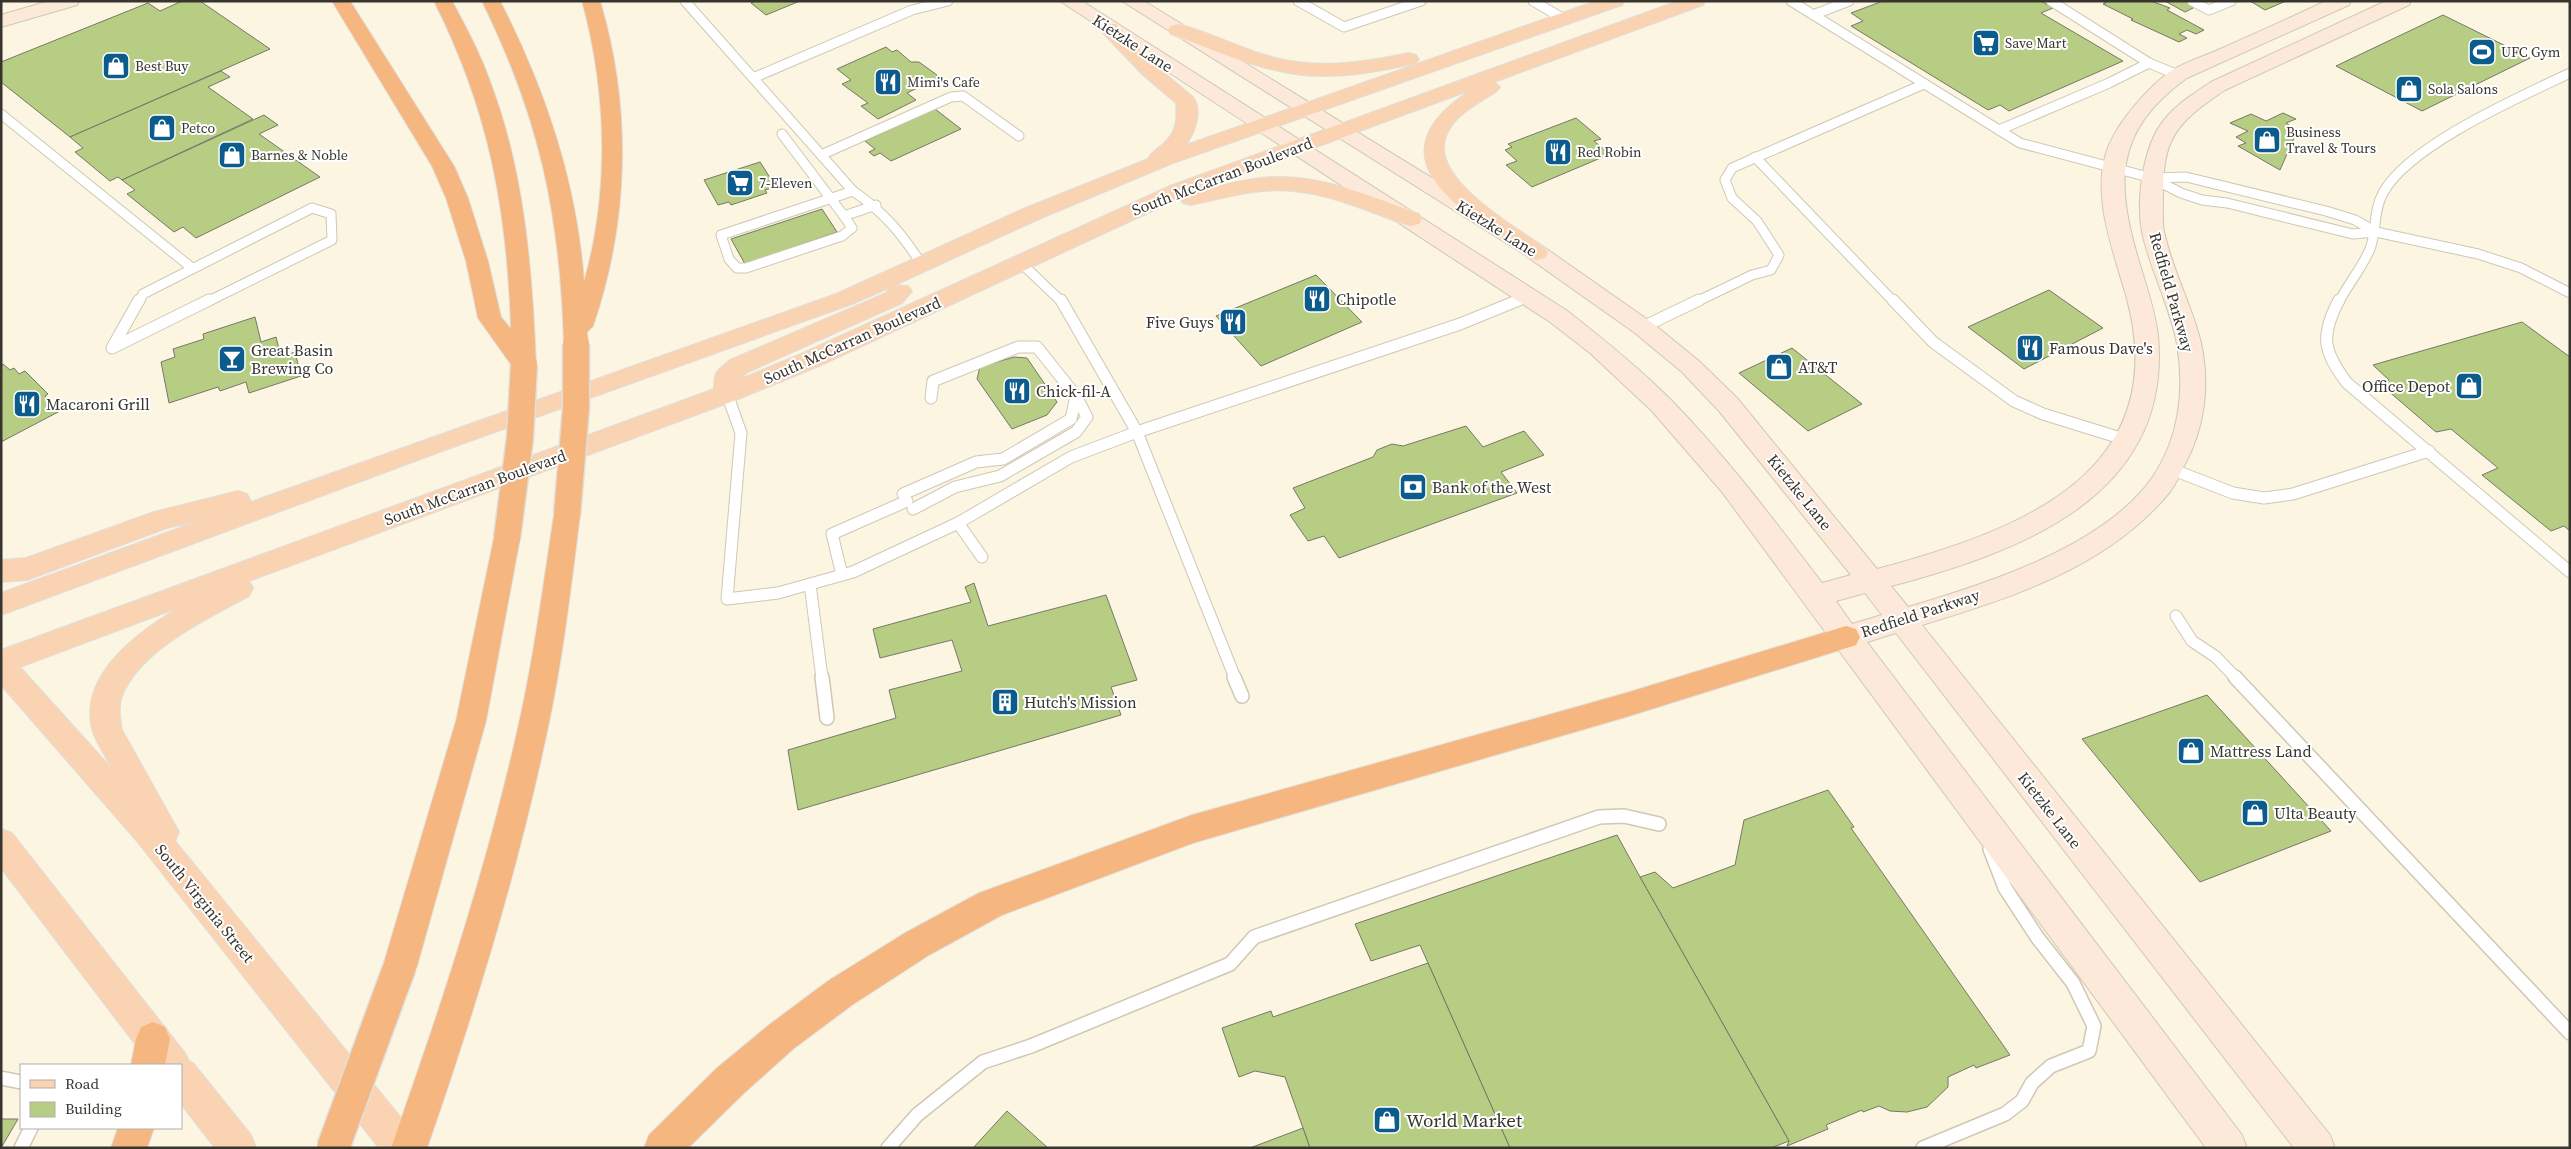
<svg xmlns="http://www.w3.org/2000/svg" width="2571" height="1149" viewBox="0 0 2571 1149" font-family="'Source Serif 4',serif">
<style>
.building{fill:#b8cd84;stroke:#747968}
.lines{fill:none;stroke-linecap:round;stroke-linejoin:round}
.lane-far2-casing{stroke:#cec8b5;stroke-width:11}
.lane-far1-casing{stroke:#cec8b5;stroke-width:13}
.lane-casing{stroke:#cec8b5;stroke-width:16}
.secondary-casing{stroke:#cec8b5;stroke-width:2}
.primary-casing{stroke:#dfdfde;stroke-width:2}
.highway-casing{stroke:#dfdfde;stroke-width:2}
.lane-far2{stroke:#fff;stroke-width:9}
.lane-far1{stroke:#fff;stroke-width:11}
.lane{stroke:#fff;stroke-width:13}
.secondary{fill:#fce9d9;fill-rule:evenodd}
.primary{fill:#fad3b3;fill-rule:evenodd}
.highway{fill:#f6b680;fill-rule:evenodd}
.highway-bridge-far1-casing{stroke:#dfdfde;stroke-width:29;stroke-linecap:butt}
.highway-bridge-casing{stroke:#dfdfde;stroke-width:35;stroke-linecap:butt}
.highway-bridge-far1{stroke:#f6b680;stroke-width:26}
.highway-bridge{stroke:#f6b680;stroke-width:32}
.labels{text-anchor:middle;stroke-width:4;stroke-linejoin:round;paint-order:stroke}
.far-poi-label{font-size:14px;fill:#38352e;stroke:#fff;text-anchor:start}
.street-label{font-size:16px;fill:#38352e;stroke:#fff}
.poi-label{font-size:16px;fill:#38352e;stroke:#fff;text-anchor:start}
.near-poi-label{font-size:19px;fill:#38352e;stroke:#fff;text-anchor:start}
</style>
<rect width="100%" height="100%" fill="#fcf5e1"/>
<g class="building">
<polygon points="182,1 200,1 270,49 70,137 1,82 1,62 148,3 160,11"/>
<polygon points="756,1 800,1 766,15 751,3"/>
<polygon points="1883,1 2041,1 2053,8 2041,13 2123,61 2009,111 2000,105 1988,110 1851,26 1863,21 1851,13"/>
<polygon points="2103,1 2151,1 2170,8 2167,10 2204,30 2196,34 2187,30 2179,34 2187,38 2179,42 2131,20 2133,19 2103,4 2106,3"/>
<polygon points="2165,1 2187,1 2197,6 2185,12"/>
<polygon points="2250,1 2286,1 2265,10"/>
<polygon points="2443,15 2530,58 2422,111 2336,66"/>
<polygon points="886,47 892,52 897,50 911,62 919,62 937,75 936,79 907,93 916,100 878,119 861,106 868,103 842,84 851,80 837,69"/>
<polygon points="221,71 230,77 208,87 253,119 122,180 118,177 110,181 75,152 83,148 70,137"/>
<polygon points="935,109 961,129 891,161 880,153 874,156 869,152 875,149 865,141"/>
<polygon points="2283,113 2296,119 2286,123 2297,131 2280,170 2238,146 2246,143 2236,137 2248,131 2230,123 2251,114 2266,121"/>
<polygon points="264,115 278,125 259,134 320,177 196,238 183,227 174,232 127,194 135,190 122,180"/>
<polygon points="1576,118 1601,139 1594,141 1610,154 1532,187 1506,165 1517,161 1505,150 1512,147 1508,144"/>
<polygon points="760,162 776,187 765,190 767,193 731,205 729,202 718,205 704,180"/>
<polygon points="822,209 837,232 745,264 731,239"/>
<polygon points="1316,275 1362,322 1261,366 1216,316"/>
<polygon points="2049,290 2103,328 2024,369 1968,327"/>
<polygon points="255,317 261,342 276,337 281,357 295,352 301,376 249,393 246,382 220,391 218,387 169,403 161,362 175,357 173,349 204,339 203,334"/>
<polygon points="2522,322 2570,357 2570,531 2564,526 2551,531 2482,475 2498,468 2451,429 2436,432 2379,383 2389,380 2373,365"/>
<polygon points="1792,348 1862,404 1808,431 1739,373"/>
<polygon points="1014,357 1027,358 1057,402 1047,415 1012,429 977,379 980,367"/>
<polygon points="3,364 10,370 14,368 19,374 25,371 48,394 45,396 60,411 1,442 1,366"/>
<polygon points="1466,426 1483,447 1524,431 1544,455 1501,472 1517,493 1339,558 1324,536 1308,541 1290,515 1305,508 1293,488 1373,457 1377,450 1392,444 1403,446"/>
<polygon points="974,583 988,626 1106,595 1137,680 1111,687 1121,715 798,810 788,750 896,718 889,690 962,671 952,640 880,658 873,629 971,602 965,587"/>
<polygon points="2207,695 2331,831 2200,882 2082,739"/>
<polygon points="1828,790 1854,827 1851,828 2010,1055 1976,1068 1974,1065 1948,1077 1948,1087 1927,1107 1907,1112 1890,1111 1879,1106 1863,1112 1862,1110 1826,1125 1828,1129 1787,1146 1789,1141 1640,877 1655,872 1673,888 1735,865 1744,820"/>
<polygon points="1617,835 1640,877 1789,1141 1771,1148 1510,1148 1420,945 1371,961 1355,924"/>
<polygon points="1428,963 1510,1148 1310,1148 1285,1077 1255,1071 1239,1077 1222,1028 1271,1011 1273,1017"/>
<polygon points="1007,1111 1048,1148 973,1148"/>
<polygon points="1,1119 18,1119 1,1148"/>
<polygon points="1303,1128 1310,1148 1250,1148"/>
</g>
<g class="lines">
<g class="lane-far2-casing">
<g id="lane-far2">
<path d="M685,1L853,191C883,211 903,235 922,265"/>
<polyline points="1298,1 1344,27 1421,1"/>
<polyline points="1533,1 1564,19"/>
<polyline points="1791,1 2020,143 2152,178 2181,193 2202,200 2227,203 2353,234 2376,232 2478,254 2521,268 2570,293"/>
<polyline points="2051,1 2149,63"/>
<polyline points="2192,1 2209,10 2231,1"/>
<polyline points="1813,15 1849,1"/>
<polyline points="753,78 912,10 948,1"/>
<polyline points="1,114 192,268"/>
<polyline points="1999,130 2109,83 2149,63 2178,75"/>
<polyline points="782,134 844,216 876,205"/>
<polyline points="821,155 951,97 963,96 1019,136"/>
<polyline points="1755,157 1894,302"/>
<polyline points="2154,178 2186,177 2326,211 2355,220 2376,232"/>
<polyline points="844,216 852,228 842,236 746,268 737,268 729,259 721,235 853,191"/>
<polyline points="1020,262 1062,302"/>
<polyline points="139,302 143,294 312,208 331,214 332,240 207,302"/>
<polyline points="1515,302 1529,296"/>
<polyline points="1696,302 1752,275 1771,270 1779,255 1757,221 1732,198 1725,180 1732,168 1924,84"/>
<path d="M2339,302C2348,284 2362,268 2370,249C2377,231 2373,211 2383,193C2409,145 2520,97 2570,73"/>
</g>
</g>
<g class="lane-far1-casing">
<g id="lane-far1">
<polyline points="139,300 112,348 209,300"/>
<polyline points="1061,300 1137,432 1235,678"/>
<polyline points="1893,300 1933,342 2014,401 2043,414 2127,440"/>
<path d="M2339,300C2320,336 2323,351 2347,383L2570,572"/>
<polyline points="1643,327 1699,300"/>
<polyline points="727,394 741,433 727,599 778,593 853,572 958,523 1071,457 1137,432 1460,324 1519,300"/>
<polyline points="2171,469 2233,493 2264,498 2293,494 2429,451"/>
<polyline points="903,494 976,462 1003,459 1071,419 1076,396 1037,347 1018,347 933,381 931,398"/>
<polyline points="913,509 955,487 1000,476 1076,432 1087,417 1076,396"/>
<polyline points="958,523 982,557"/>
<polyline points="842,575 832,534 907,501"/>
<polyline points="810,584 822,678"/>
<polyline points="2176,616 2192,641 2216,657 2236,678"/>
</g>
</g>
<g class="lane-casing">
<g id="lane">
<polyline points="822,677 827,718"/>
<polyline points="1234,677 1242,696"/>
<polyline points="2235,677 2570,1033"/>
<polyline points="1,1078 21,1082"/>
<polyline points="21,1148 31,1128"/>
<polyline points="888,1148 917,1115 983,1062 1031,1046 1230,964 1254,937 1599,817 1624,816 1659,824"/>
<polyline points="1923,1148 2005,1114 2022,1101 2032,1083 2051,1066 2089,1051 2094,1026 2073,983 2037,937 2005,888 1990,849"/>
</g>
</g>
<g class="secondary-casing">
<g id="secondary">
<polygon points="49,1 79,1 77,5 1,27 1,15"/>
<path d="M1060,1H1082L1566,310C1602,338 1638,367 1670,399C1726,456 1774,520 1822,583L1851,575L1719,411L1682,372L1635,333L1522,253L1122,1H1144L1538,243L1651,322L1699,361L1737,398L1877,569C2014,532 2174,476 2127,299C2114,252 2089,193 2109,145C2119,121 2149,86 2171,71C2185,62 2202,57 2218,50C2254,34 2290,18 2326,1H2351L2349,5L2187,78C2112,132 2116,185 2140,265C2147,288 2155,311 2158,335C2173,497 2019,552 1891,586L1908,607C1986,584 2103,547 2152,478C2179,439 2185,390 2177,344C2170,306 2150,270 2142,232C2136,199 2143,146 2164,120C2177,104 2194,93 2211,82L2386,1H2411L2409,5L2225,90C2205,104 2182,118 2171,142C2164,157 2163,177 2163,194C2163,206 2162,220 2164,231C2172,270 2192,305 2201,343C2210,384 2205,427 2185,464C2180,473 2176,485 2169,493C2108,567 2011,598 1922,625L2330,1135L2335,1148H2294L1896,633L1867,642L2242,1135L2247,1148H2206L1722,492L1652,411L1590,353L1550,322ZM1865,593L1882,615L1852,624L1836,601Z"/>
</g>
</g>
<g class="primary-casing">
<g id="primary">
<path d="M1596,1H1624L1622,5L1173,163L1039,219L895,285L908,286L912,291L902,303L748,372L738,380L801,354L1170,186L1678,1H1705L1703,5L1494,82L1500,87L1497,91C1481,102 1459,112 1449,130C1421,175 1515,226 1545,248L1548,253L1545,258L1537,260L1529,258C1466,212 1364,159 1471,90L1203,189C1229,184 1256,176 1283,177C1330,178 1375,198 1419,214L1422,219L1419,224L1411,226L1403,224C1358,207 1312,186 1263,191C1239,193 1215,200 1191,205L1183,203L1180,198L819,366L736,400L249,581L253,588L249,596C208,618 140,650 122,696C118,707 120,719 122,730L179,832L175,841L415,1135L420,1148H379L136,840L1,685V650L714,389C714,371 717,371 730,360L886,293L891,287L852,304L445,450L1,615V593L201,520L167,528L27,580L1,582V560L26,558L154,512L238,491L247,494L251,502L836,294L1023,209L1148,159C1150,154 1154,152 1158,148C1175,136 1178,123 1176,103L1143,75L1102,32L1099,28L1102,24H1116L1157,67L1193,97C1203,111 1195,132 1186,145ZM180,607C139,631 79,674 92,729C96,743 106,757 113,770L20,667Z"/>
<path d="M1178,24C1208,32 1236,46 1265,55C1313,70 1361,63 1409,53L1416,55L1419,59L1416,63C1379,72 1340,79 1302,75C1257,70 1214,50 1171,34L1168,30L1171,26Z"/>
<polygon points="1,829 12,833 185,1053 189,1061 193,1063 251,1135 256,1148 215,1148 181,1104 181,1065 151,1065 1,868"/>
</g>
</g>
<g class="highway-casing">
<g id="highway">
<path d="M332,1H350L454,166L468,198L488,261L501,317L511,329C507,208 489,110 434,1H452C467,29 482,57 492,87C525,176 532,271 536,364L533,370L524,372L515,370L478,318L466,261L446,198L432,166Z"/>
<path d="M482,1H500C545,89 577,182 584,282C610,192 607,91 582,1H600C632,108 629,221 593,326L587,332L588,344L584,350L576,352L568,350L564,344C560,214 540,119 482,1Z"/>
<path d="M567,505L576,508L580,515C571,586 563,657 548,727C518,870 475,1010 427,1148H391C440,1010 486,871 518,728C534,658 543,586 554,515L558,508Z"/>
<polygon points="507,528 517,531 520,538 486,721 417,966 412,977 400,982 388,977 383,966 456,721 494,538 497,531"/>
<polygon points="1846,626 1856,629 1860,637 1856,645 1626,717 1193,843 1002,915 929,955 852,1005 793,1049 743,1094 688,1148 644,1148 649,1135 717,1068 769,1025 828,981 905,933 979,893 1192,815 1626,693"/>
<polygon points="153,1022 165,1027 170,1039 165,1065 131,1065 136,1039 141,1027"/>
<polygon points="118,1128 154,1128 147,1148 111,1148"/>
</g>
</g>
<use href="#lane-far2" class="lane-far2"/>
<use href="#lane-far1" class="lane-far1"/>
<use href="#lane" class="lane"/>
<use href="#secondary" class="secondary"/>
<use href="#primary" class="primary"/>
<use href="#highway" class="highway"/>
<g class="highway-bridge-far1-casing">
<g id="highway-bridge-far1">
<polyline points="567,515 576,408 576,344"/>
<polyline points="507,538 520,438 524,364"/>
</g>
</g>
<g class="highway-bridge-casing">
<polyline id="highway-bridge" points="333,1148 400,966"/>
</g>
<use href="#highway-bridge-far1" class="highway-bridge-far1"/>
<use href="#highway-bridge" class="highway-bridge"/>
</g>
<defs>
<g id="supermarket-square" transform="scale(1.4375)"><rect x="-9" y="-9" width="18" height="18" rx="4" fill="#0c5b8d" stroke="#fff"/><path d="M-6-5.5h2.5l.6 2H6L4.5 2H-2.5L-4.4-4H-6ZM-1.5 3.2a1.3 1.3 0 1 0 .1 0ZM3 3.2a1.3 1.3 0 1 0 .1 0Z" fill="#fff"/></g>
<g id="stadium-square" transform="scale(1.4375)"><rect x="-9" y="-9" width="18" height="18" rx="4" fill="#0c5b8d" stroke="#fff"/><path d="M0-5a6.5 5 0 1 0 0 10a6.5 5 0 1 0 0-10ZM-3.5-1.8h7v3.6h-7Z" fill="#fff"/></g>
<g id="shop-square" transform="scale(1.4375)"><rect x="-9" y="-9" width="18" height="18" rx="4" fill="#0c5b8d" stroke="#fff"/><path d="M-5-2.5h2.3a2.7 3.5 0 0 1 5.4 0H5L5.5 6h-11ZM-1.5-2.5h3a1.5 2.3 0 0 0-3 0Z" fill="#fff"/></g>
<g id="restaurant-square" transform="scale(1.4375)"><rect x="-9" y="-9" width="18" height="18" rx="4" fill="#0c5b8d" stroke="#fff"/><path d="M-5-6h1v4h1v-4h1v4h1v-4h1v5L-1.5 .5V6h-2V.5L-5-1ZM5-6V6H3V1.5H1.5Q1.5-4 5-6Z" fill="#fff"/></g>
<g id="bar-square" transform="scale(1.4375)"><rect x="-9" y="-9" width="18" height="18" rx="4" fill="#0c5b8d" stroke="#fff"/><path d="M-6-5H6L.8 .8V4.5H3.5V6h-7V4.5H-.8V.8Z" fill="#fff"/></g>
<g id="bank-square" transform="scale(1.4375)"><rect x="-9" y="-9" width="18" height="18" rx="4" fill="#0c5b8d" stroke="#fff"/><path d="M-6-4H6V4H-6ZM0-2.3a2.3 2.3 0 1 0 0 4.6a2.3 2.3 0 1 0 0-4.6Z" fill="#fff"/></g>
<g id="building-square" transform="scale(1.4375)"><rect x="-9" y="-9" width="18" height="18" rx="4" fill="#0c5b8d" stroke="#fff"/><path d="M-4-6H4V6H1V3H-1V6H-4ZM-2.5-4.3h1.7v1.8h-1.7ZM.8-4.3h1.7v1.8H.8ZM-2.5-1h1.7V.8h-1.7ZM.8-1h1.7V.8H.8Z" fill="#fff"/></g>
</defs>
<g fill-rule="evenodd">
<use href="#supermarket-square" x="1986" y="43"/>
<use href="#stadium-square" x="2482" y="52"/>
<use href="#shop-square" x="116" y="66"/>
<use href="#restaurant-square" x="888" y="82"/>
<use href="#shop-square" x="2409" y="89"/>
<use href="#shop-square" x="162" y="128"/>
<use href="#shop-square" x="2267" y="140"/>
<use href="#restaurant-square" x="1558" y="152"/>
<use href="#shop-square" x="232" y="155"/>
<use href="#supermarket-square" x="740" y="183"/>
<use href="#restaurant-square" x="1317" y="299"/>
<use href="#restaurant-square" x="1233" y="322"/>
<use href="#restaurant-square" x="2030" y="348"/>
<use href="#bar-square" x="232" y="359"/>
<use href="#shop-square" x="1779" y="367"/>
<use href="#shop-square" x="2469" y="386"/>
<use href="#restaurant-square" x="1017" y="391"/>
<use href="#restaurant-square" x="27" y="404"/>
<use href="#bank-square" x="1413" y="487"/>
<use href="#building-square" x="1005" y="702"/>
<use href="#shop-square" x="2191" y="751"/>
<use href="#shop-square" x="2255" y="813"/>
<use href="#shop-square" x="1387" y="1120"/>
</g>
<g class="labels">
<g class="far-poi-label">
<text x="2005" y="48">Save Mart</text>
<text x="2501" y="57">UFC Gym</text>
<text x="135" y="71">Best Buy</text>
<text x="907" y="87">Mimi's Cafe</text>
<text x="2428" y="94">Sola Salons</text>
<text x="181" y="133">Petco</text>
<text x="2286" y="137">Business<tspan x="2286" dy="16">Travel &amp; Tours</tspan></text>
<text x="1577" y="157">Red Robin</text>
<text x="251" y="160">Barnes &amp; Noble</text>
<text x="759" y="188">7-Eleven</text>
</g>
<g class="street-label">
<text transform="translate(1133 43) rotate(33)" y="6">Kietzke Lane</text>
<text transform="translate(1222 176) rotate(-21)" y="6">South McCarran Boulevard</text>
<text transform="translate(1497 228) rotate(32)" y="6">Kietzke Lane</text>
<text transform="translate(2172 292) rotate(74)" y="6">Redfield Parkway</text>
<text transform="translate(852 340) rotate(-24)" y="6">South McCarran Boulevard</text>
<text transform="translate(475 487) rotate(-20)" y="6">South McCarran Boulevard</text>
<text transform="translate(1800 492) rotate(51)" y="6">Kietzke Lane</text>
<text transform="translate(1920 613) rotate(-18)" y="6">Redfield Parkway</text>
<text transform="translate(2050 810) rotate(52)" y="6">Kietzke Lane</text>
<text transform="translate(205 903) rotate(51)" y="6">South Virginia Street</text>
</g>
<g class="poi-label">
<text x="1336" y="305">Chipotle</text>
<text x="1214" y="328" text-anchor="end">Five Guys</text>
<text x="2049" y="354">Famous Dave's</text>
<text x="251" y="356">Great Basin<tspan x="251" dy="18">Brewing Co</tspan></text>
<text x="1798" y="373">AT&amp;T</text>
<text x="2450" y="392" text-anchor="end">Office Depot</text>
<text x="1036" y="397">Chick-fil-A</text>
<text x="46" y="410">Macaroni Grill</text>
<text x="1432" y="493">Bank of the West</text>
<text x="1024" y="708">Hutch's Mission</text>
<text x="2210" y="757">Mattress Land</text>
<text x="2274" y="819">Ulta Beauty</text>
</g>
<g class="near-poi-label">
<text x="1406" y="1127">World Market</text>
</g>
</g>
<rect width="2571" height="1149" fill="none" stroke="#38352e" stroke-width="5"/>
<rect x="20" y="1064" width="162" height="65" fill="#ffffff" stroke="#afaeab"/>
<rect x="30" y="1080" width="25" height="8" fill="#fad3b3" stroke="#afaeab"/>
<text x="65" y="1089" font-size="15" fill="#38352e">Road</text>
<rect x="30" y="1102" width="25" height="15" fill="#b8cd84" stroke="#afaeab"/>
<text x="65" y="1114" font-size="15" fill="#38352e">Building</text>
</svg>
